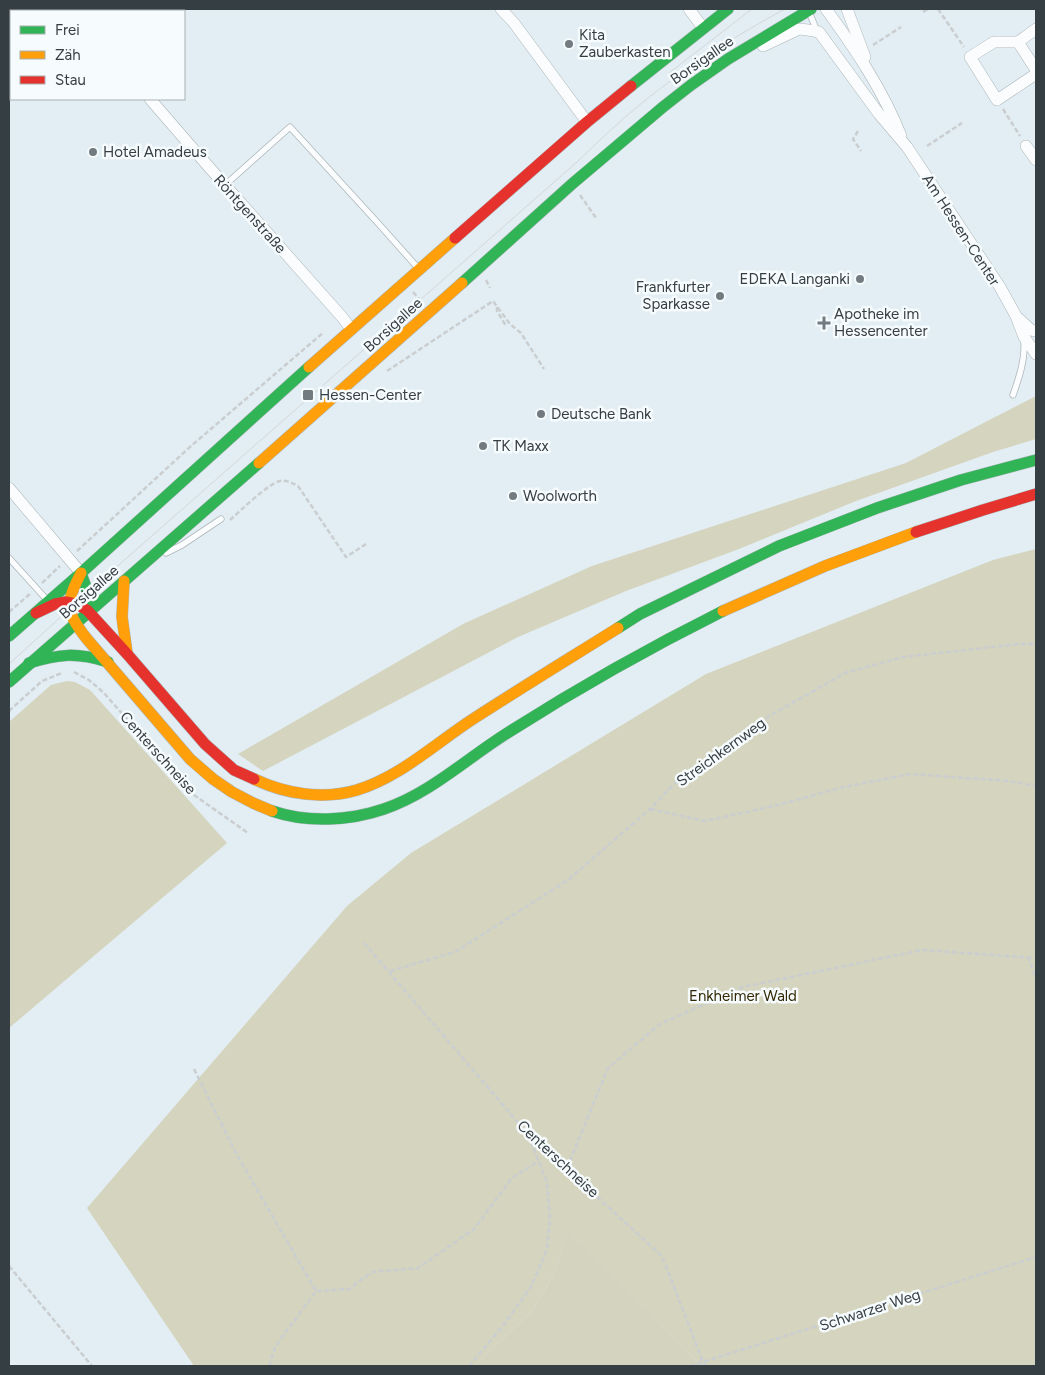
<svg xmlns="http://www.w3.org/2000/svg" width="1045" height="1375" viewBox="0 0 1045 1375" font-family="Figtree,sans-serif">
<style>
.green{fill:#d3d3c0}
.forest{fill:#d5d4be}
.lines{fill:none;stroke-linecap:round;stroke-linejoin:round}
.lane-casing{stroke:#adb6ba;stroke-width:7}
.street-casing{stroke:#adb6ba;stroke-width:12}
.fast-casing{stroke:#adb6ba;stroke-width:12}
.slow-casing{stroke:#adb6ba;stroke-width:12}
.jam-casing{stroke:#adb6ba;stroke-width:12}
.path{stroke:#caced0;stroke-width:2.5;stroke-dasharray:5 2.5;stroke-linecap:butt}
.lane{stroke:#fbfcfd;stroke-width:5.5}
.street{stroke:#fbfcfd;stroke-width:11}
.fast{stroke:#30b455;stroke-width:11}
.slow{stroke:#ff9f0a;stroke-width:11}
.jam{stroke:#e5322d;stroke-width:11}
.tram{stroke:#d4d7d9;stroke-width:1}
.poi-dot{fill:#727c80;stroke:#f6fbfd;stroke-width:2}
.labels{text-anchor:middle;stroke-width:5;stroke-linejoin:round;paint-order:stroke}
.poi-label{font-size:15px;fill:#353e42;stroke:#f6fbfd;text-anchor:start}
.street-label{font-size:15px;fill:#353e42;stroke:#f6fbfd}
.park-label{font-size:15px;fill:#322904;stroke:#f6fbfd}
</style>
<rect width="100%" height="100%" fill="#e2eef3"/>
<polygon class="green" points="568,1231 701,1366 475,1366 531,1312 553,1276"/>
<g class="forest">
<polygon points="1036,396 1036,439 993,452 856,501 739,549 626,591 518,637 263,771 238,754 463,624 592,566 906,463"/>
<polygon points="1036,549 1036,1366 701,1366 568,1232 553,1276 531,1312 475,1366 194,1366 87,1208 347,906 411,853 706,674 993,560"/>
<polygon points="67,681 75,682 90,690 227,843 9,1028 9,722 51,685"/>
</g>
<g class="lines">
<g class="lane-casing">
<g id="lane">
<polyline points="809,12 817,31"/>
<polyline points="225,185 290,127 377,222 418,268"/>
<path d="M1013,395C1019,378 1025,360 1024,342"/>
<polyline points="166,553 182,545 221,519"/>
<polyline points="9,558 48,601"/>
</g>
</g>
<g class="street-casing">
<g id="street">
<polyline points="72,9 74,11"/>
<polyline points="501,9 514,23 587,122"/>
<polyline points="689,9 703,28"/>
<path d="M826,9C855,49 883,90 901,136"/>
<polyline points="847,9 865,57"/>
<polyline points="1036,29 1018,42 994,42 970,57 997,100 1036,74"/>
<polyline points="1018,42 1036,70"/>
<polyline points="763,46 799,29 808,30 819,32 879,114 907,147 1000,287 1016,316 1024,337 1036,354"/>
<polyline points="150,99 208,166 342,317 351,329"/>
<polyline points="1026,146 1036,160"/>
<polyline points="1018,318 1031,330 1036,331"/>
<polyline points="9,488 81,573"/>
</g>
</g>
<g class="fast-casing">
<g id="fast">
<polyline points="631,86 728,9"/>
<polyline points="462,283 572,184 663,107 691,85 728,59 811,9"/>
<polyline points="81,573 86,587 89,611"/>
<polyline points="618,628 640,614 779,546 877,508 961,480 1036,460"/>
<polyline points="9,636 81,573 309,367"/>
<path d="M29,663C60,654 76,652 108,662"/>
<polyline points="9,682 259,463"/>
<path d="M272,811C307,823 349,821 384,809C431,793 467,758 509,732C578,688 649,648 723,611"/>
</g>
</g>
<g class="slow-casing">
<g id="slow">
<polyline points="309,367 455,238"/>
<polyline points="259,463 462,283"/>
<path d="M81,573C65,604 65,611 87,639L190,759L213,779L232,792L253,803L272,811"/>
<polyline points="124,581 122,617 127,653"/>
<polyline points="723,611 825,566 916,532"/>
<path d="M254,779C285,794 323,800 357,790C400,777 436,743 473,719C521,688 570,658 618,628"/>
</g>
</g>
<g class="jam-casing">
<g id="jam">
<polyline points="455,238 587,122 631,86"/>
<polyline points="916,532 983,510 1036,494"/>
<polyline points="36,613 55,604 66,602 76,604 87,610 128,655 205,744 234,770 254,779"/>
</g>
</g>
<g class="path">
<polyline points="938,9 964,47"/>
<polyline points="923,12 928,9"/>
<polyline points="873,45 901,27"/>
<polyline points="1003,109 1020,136"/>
<polyline points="858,131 853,139 861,151"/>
<polyline points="927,146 962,123"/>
<polyline points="580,195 596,218"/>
<polyline points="486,280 490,288"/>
<polyline points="413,292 421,301"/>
<polyline points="497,307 497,311 506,326"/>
<polyline points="387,371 493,301 510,324 521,333 544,369"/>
<path d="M230,520C240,511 269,483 280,481C287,480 292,483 298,486L346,557L366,544"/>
<polyline points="77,551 191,446 324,332"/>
<polyline points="42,583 60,566"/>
<polyline points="9,612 31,593"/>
<polyline points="74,672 89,680 103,692 194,795 248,833"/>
<polyline points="9,711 42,681 62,673"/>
<polyline points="650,809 705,821 778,805 844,787 910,774 1009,781 1036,786"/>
<polyline points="364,943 527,1133 662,1256 703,1362 706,1366"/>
<polyline points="1028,957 1036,978"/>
<polyline points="390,971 455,952 568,880 650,809 678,780 771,715 845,673 903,657 1019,644 1036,644"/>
<polyline points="194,1069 237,1155 316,1291"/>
<polyline points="567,1168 608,1068 660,1024 743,987 922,950 1036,958"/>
<polyline points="9,1266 92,1366"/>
<polyline points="269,1366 275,1347 316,1291 349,1289 372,1272 418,1268 474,1229 512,1178 539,1161"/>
<polyline points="469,1366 502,1327 531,1287 547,1249 550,1219 547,1182 528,1134"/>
<polyline points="690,1366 1036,1257"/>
</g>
<use href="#lane" class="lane"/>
<use href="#street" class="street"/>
<use href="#fast" class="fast"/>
<use href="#slow" class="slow"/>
<use href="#jam" class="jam"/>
<g class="tram">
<polyline points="669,73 752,9"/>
<path d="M9,664L87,593L577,162C598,142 619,121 642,103C686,67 735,36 785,9"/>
</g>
</g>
<g class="poi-dot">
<circle cx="569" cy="44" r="5"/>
<circle cx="93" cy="152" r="5"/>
<circle cx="860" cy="279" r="5"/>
<circle cx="720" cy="296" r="5"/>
<path d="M821.5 315.5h5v5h5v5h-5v5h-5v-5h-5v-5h5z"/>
<rect x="302" y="389" width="12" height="12" rx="2.5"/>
<circle cx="541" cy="414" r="5"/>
<circle cx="483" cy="446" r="5"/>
<circle cx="513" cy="496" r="5"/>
</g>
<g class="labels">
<g class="poi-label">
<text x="579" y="40">Kita<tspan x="579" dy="17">Zauberkasten</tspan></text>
<text x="103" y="157">Hotel Amadeus</text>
<text x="850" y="284" text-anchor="end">EDEKA Langanki</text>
<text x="710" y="292" text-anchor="end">Frankfurter<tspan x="710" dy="17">Sparkasse</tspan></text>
<text x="834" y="319">Apotheke im<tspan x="834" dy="17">Hessencenter</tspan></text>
<text x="319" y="400">Hessen-Center</text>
<text x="551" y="419">Deutsche Bank</text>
<text x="493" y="451">TK Maxx</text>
<text x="523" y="501">Woolworth</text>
</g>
<g class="street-label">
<text transform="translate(702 60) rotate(-35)" y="5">Borsigallee</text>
<text transform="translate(250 214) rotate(48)" y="5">Röntgenstraße</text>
<text transform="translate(961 230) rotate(57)" y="5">Am Hessen-Center</text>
<text transform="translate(393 325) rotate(-42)" y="5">Borsigallee</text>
<text transform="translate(89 592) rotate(-41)" y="5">Borsigallee</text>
<text transform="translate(721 752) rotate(-36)" y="5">Streichkernweg</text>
<text transform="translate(158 753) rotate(48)" y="5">Centerschneise</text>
<text transform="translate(558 1159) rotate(43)" y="5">Centerschneise</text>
<text transform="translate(870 1310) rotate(-18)" y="5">Schwarzer Weg</text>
</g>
<g class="park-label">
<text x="743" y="1001">Enkheimer Wald</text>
</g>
</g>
<rect width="1045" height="1375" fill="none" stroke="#353e42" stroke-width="20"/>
<rect x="10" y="10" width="175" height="90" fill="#f6fbfd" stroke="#a9afb2"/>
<rect x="20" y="26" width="25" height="8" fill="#30b455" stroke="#a9afb2"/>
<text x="55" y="35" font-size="15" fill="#353e42">Frei</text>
<rect x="20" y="51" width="25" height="8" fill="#ff9f0a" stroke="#a9afb2"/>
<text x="55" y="60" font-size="15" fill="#353e42">Zäh</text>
<rect x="20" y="76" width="25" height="8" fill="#e5322d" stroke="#a9afb2"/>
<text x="55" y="85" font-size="15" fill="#353e42">Stau</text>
</svg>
